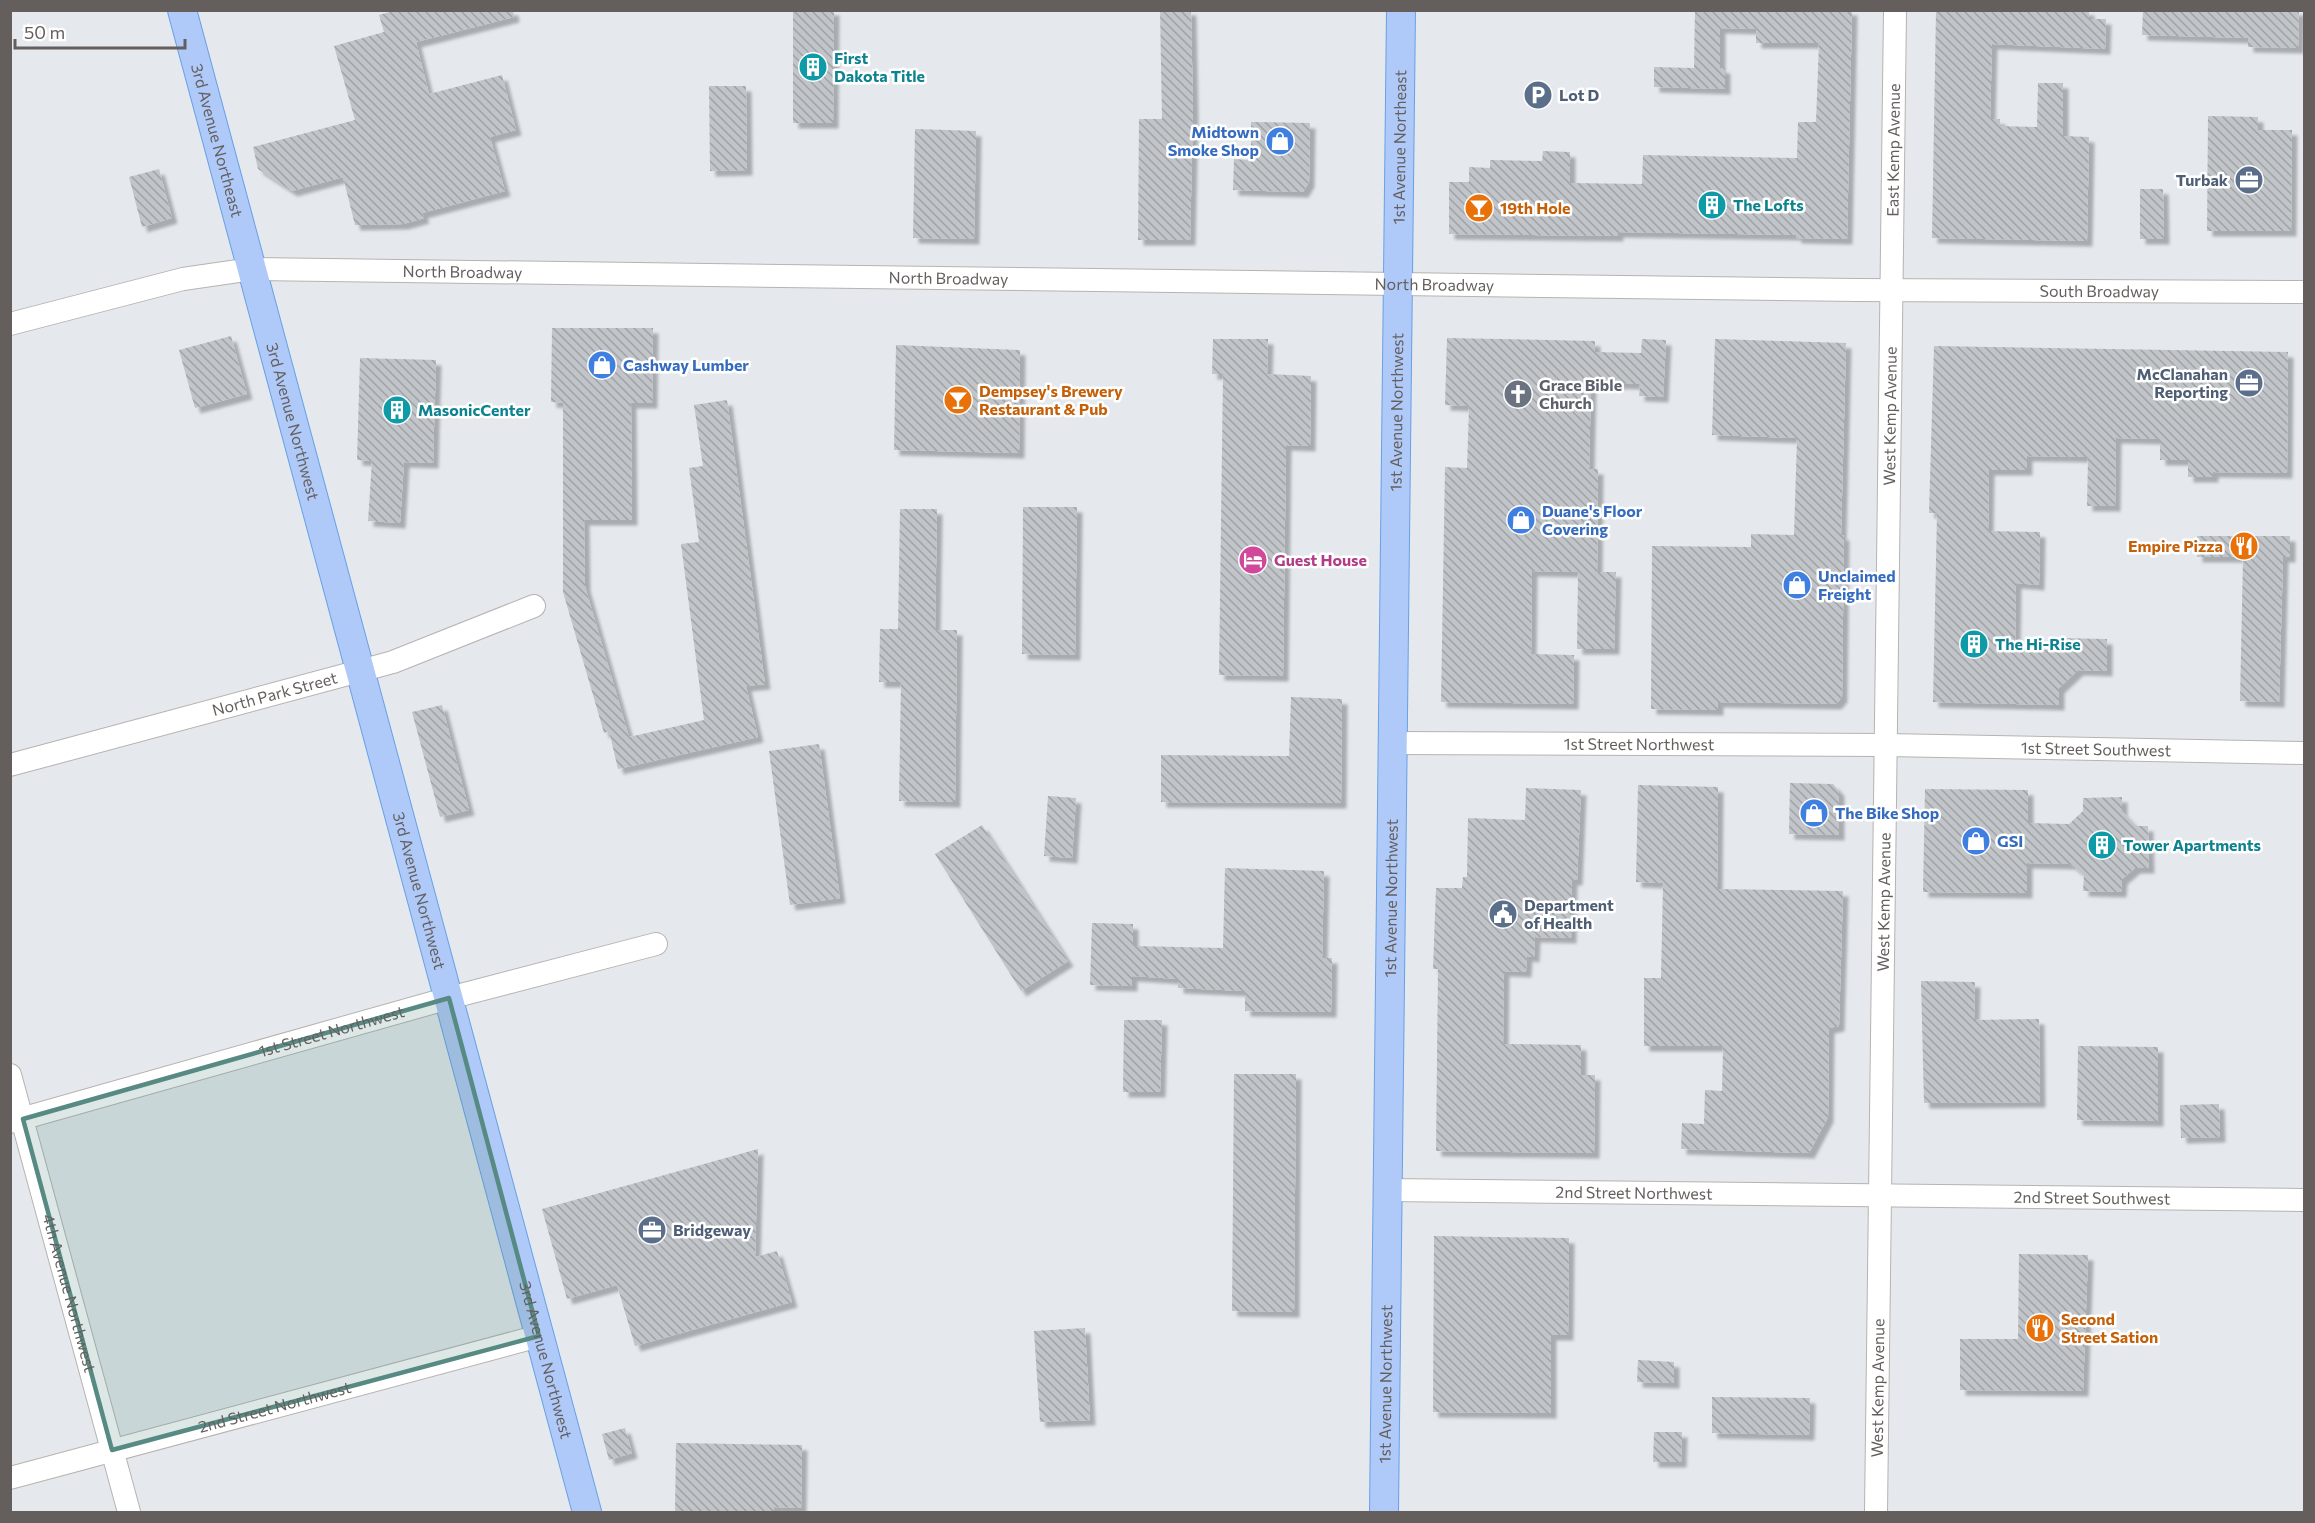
<svg xmlns="http://www.w3.org/2000/svg" width="2315" height="1523" viewBox="0 0 2315 1523" font-family="Commissioner,sans-serif">
<style>
.building{fill:url(#building-back-hatch);filter:url(#shadow)}
.lines{fill:none;stroke-linecap:round;stroke-linejoin:round}
.minor-casing{stroke:#b6b3b0;stroke-width:24}
.major-casing{stroke:#66a1e6;stroke-width:30}
.minor{stroke:#fff;stroke-width:22}
.major{stroke:#afc9f8;stroke-width:28}
.marked{fill:#578a83;fill-opacity:0.2;stroke:#578a83;stroke-width:4.5;stroke-linejoin:round}
.labels{text-anchor:middle;stroke-width:5;stroke-linejoin:round;paint-order:stroke}
.culture-label{font-size:16px;font-weight:bold;fill:#0d838f;stroke:#fff;text-anchor:start}
.service-label{font-size:16px;font-weight:bold;fill:#4e5e75;stroke:#fff;text-anchor:start}
.shop-label{font-size:16px;font-weight:bold;fill:#366cbe;stroke:#fff;text-anchor:start}
.street-label{font-size:16px;fill:#645f5d;stroke:#fff}
.food-label{font-size:16px;font-weight:bold;fill:#c56008;stroke:#fff;text-anchor:start}
.worship-label{font-size:16px;font-weight:bold;fill:#5b616d;stroke:#fff;text-anchor:start}
.hotel-label{font-size:16px;font-weight:bold;fill:#b23c85;stroke:#fff;text-anchor:start}
</style>
<defs>
<pattern id="building-back-hatch" width="6" height="6" patternUnits="userSpaceOnUse" patternTransform="scale(1.5)"><rect width="6" height="6" fill="#c1c5c9"/><path d="M-1 5l2 2M0 0l6 6M5-1l2 2" fill="none" stroke="#a0a3a6"/></pattern>
<filter id="shadow"><feDropShadow dx="5.5" dy="5.5" stdDeviation="1.5" flood-color="#0004"/></filter>
</defs>
<rect width="100%" height="100%" fill="#e5e9ee"/>
<g class="building">
<polygon points="397,10 513,10 514,17 416,42 429,94 502,75 516,130 490,137 505,191 422,213 424,218 403,224 355,225 343,177 292,191 258,169 253,147 355,120 334,46 384,32 379,15"/>
<polygon points="793,10 834,10 833,123 793,123"/>
<polygon points="1160,10 1191,10 1193,112 1190,240 1138,240 1139,119 1162,119"/>
<polygon points="1695,10 1852,10 1847,239 1796,238 1796,235 1618,232 1618,236 1449,234 1449,182 1469,182 1469,167 1490,168 1490,160 1542,161 1543,151 1570,152 1570,183 1642,184 1643,155 1797,158 1798,122 1816,122 1819,43 1756,43 1756,29 1720,28 1720,68 1725,68 1725,89 1654,87 1654,67 1694,68"/>
<polygon points="1936,10 2089,10 2089,19 2106,19 2105,49 1992,44 1990,119 2000,119 2000,126 2037,127 2038,83 2063,83 2063,136 2089,137 2087,241 1932,238"/>
<polygon points="2143,10 2299,10 2298,48 2248,47 2248,38 2142,35"/>
<polygon points="709,86 746,86 747,170 710,171"/>
<polygon points="2208,116 2258,117 2258,130 2292,130 2291,231 2207,231"/>
<polygon points="1251,122 1310,123 1309,182 1303,192 1233,190 1234,159 1251,160"/>
<polygon points="915,129 976,131 974,239 913,238"/>
<polygon points="159,169 172,218 142,227 129,177"/>
<polygon points="2140,189 2163,189 2164,239 2140,239"/>
<polygon points="552,328 653,328 652,403 631,403 632,520 584,520 585,586 629,737 704,720 681,544 699,542 689,468 703,466 694,405 727,400 765,684 746,686 758,737 618,769 609,731 604,733 563,592 563,403 551,402"/>
<polygon points="231,336 247,394 195,408 179,350"/>
<polygon points="1447,338 1595,341 1595,352 1641,353 1642,339 1666,340 1663,397 1639,396 1640,384 1591,383 1589,469 1598,469 1597,572 1616,572 1614,649 1577,649 1578,572 1532,571 1531,654 1574,655 1573,704 1441,702 1445,467 1467,468 1469,406 1445,405"/>
<polygon points="1213,339 1268,339 1267,374 1311,376 1310,446 1286,445 1283,676 1219,675 1223,374 1212,374"/>
<polygon points="1715,339 1846,343 1841,535 1844,535 1842,697 1836,704 1718,702 1718,710 1651,709 1652,546 1751,547 1751,534 1794,535 1797,438 1712,435"/>
<polygon points="896,345 1020,350 1019,453 894,450"/>
<polygon points="1934,346 2288,352 2287,473 2213,472 2213,477 2188,477 2188,460 2160,460 2160,439 2116,438 2115,506 2087,506 2088,457 2027,456 2027,470 1989,470 1988,531 2040,532 2039,585 2016,583 2015,649 2057,650 2058,638 2107,639 2107,671 2078,670 2059,688 2059,705 1933,702 1937,513 1929,513"/>
<polygon points="360,358 436,360 433,463 404,462 400,523 368,521 372,461 357,460"/>
<polygon points="1023,507 1077,507 1075,655 1022,654"/>
<polygon points="900,509 937,509 935,630 957,630 955,802 899,801 901,682 879,682 880,629 898,629"/>
<polygon points="2197,536 2290,536 2290,557 2283,557 2279,702 2240,701 2243,557 2197,557"/>
<polygon points="1291,697 1342,699 1341,803 1161,802 1161,755 1289,756"/>
<polygon points="442,705 469,810 440,817 412,712"/>
<polygon points="819,744 840,898 790,905 769,751"/>
<polygon points="1790,783 1833,784 1839,791 1839,835 1789,834"/>
<polygon points="1638,785 1718,787 1717,889 1843,891 1839,1026 1829,1028 1828,1117 1809,1153 1681,1149 1682,1123 1704,1124 1705,1090 1722,1091 1723,1046 1644,1046 1644,978 1661,978 1663,883 1636,882"/>
<polygon points="1526,788 1581,790 1577,880 1572,880 1571,938 1535,937 1534,957 1527,956 1526,972 1504,971 1503,1044 1581,1045 1581,1075 1595,1075 1594,1153 1436,1151 1438,969 1433,969 1436,888 1462,888 1463,877 1467,877 1468,818 1525,820"/>
<polygon points="1925,789 2028,790 2028,823 2069,824 2083,811 2083,798 2122,797 2122,811 2136,826 2148,826 2149,868 2135,868 2122,879 2121,892 2083,891 2084,875 2070,864 2027,863 2027,893 1923,892"/>
<polygon points="1048,796 1076,798 1072,858 1044,856"/>
<polygon points="982,825 1068,961 1021,991 935,854"/>
<polygon points="1225,868 1324,871 1322,958 1332,958 1331,1012 1245,1011 1245,991 1178,988 1178,979 1132,976 1132,986 1090,985 1092,923 1133,924 1133,946 1223,948"/>
<polygon points="1921,981 1975,982 1974,1020 2039,1019 2040,1102 1924,1103"/>
<polygon points="1124,1020 1162,1020 1160,1092 1123,1092"/>
<polygon points="2078,1046 2158,1047 2158,1121 2077,1120"/>
<polygon points="1234,1074 1296,1074 1294,1312 1232,1311"/>
<polygon points="2219,1104 2220,1137 2181,1138 2180,1105"/>
<polygon points="758,1149 755,1257 777,1251 792,1302 635,1346 617,1285 567,1299 542,1209"/>
<polygon points="1434,1236 1569,1238 1568,1335 1551,1335 1551,1413 1433,1412"/>
<polygon points="2019,1254 2088,1255 2083,1391 1960,1390 1960,1339 2018,1339"/>
<polygon points="1085,1328 1090,1420 1040,1422 1034,1331"/>
<polygon points="1638,1360 1674,1362 1674,1383 1637,1382"/>
<polygon points="1712,1397 1810,1398 1809,1435 1712,1433"/>
<polygon points="625,1428 632,1453 609,1460 602,1434"/>
<polygon points="1654,1432 1682,1432 1681,1462 1653,1462"/>
<polygon points="676,1443 802,1445 801,1508 774,1507 774,1512 675,1512"/>
</g>
<g class="lines">
<g class="minor-casing">
<g id="minor">
<path id="s1" d="M10,324L183,279L252,269L1856,290L2304,292"/>
<path id="s2" d="M1391,743L1886,745L2304,753"/>
<path id="s3" d="M10,765L393,662L534,606"/>
<path id="s4" d="M10,1075L129,1512"/>
<path id="s5" d="M10,1122L449,998L656,944"/>
<path id="s6" d="M1386,1190L2304,1200"/>
<path id="s7" d="M10,1478L539,1336"/>
<path id="s8" d="M1876,1512L1895,10"/>
</g>
</g>
<g class="major-casing">
<g id="major">
<path id="s9" d="M182,10L587,1512"/>
<path id="s10" d="M1384,1512L1401,10"/>
</g>
</g>
<use href="#minor" class="minor"/>
<use href="#major" class="major"/>
</g>
<path class="marked" d="M449,998L539,1336L112,1450L23,1119Z"/>
<defs>
<g id="building-disc" transform="scale(1.5)"><circle r="9.5" fill="#0f9aa8" stroke="#fff"/><path d="M-4-6H4V6H1V3H-1V6H-4ZM-2.5-4.3h1.7v1.8h-1.7ZM.8-4.3h1.7v1.8H.8ZM-2.5-1h1.7V.8h-1.7ZM.8-1h1.7V.8H.8Z" fill="#fff"/></g>
<g id="parking-disc" transform="scale(1.5)"><circle r="9.5" fill="#5c6f8a" stroke="#fff"/><path d="M-3.5-5.5H1a3.5 3.5 0 0 1 0 7H-1V5.5H-3.5ZM-1-3.4V-.6H.8a1.4 1.4 0 0 0 0-2.8Z" fill="#fff"/></g>
<g id="shop-disc" transform="scale(1.5)"><circle r="9.5" fill="#3f7fe0" stroke="#fff"/><path d="M-5-2.5h2.3a2.7 3.5 0 0 1 5.4 0H5L5.5 6h-11ZM-1.5-2.5h3a1.5 2.3 0 0 0-3 0Z" fill="#fff"/></g>
<g id="office-disc" transform="scale(1.5)"><circle r="9.5" fill="#5c6f8a" stroke="#fff"/><path d="M-6-3h4V-5.5h4V-3h4V5H-6ZM-1-4.5V-3h2v-1.5ZM-6 0V1H6V0Z" fill="#fff"/></g>
<g id="bar-disc" transform="scale(1.5)"><circle r="9.5" fill="#e8710a" stroke="#fff"/><path d="M-6-5H6L.8 .8V4.5H3.5V6h-7V4.5H-.8V.8Z" fill="#fff"/></g>
<g id="church-disc" transform="scale(1.5)"><circle r="9.5" fill="#6b7280" stroke="#fff"/><path d="M-1.2-6h2.4v3.5h3.3v2.4h-3.3V6h-2.4V-.1h-3.3v-2.4h3.3Z" fill="#fff"/></g>
<g id="restaurant-disc" transform="scale(1.5)"><circle r="9.5" fill="#e8710a" stroke="#fff"/><path d="M-5-6h1v4h1v-4h1v4h1v-4h1v5L-1.5 .5V6h-2V.5L-5-1ZM5-6V6H3V1.5H1.5Q1.5-4 5-6Z" fill="#fff"/></g>
<g id="hotel-disc" transform="scale(1.5)"><circle r="9.5" fill="#d1479c" stroke="#fff"/><path d="M-6-4.5h1.5V1H6V5H4.5V3h-9V5H-6ZM-4 0a1.8 1.8 0 1 1 3.6 0ZM.5 0V-2.5h3Q6-2.5 6 0Z" fill="#fff"/></g>
<g id="civic-disc" transform="scale(1.5)"><circle r="9.5" fill="#5c6f8a" stroke="#fff"/><path d="M-.6-6.5H3V-4.5H.6V-3L4-1V1h2V6H-6V1h2V-1L-.6-3ZM-1.2 2.5V6h2.4V2.5Z" fill="#fff"/></g>
</defs>
<g fill-rule="evenodd">
<use href="#building-disc" x="813" y="67"/>
<use href="#parking-disc" x="1538" y="95"/>
<use href="#shop-disc" x="1280" y="141"/>
<use href="#office-disc" x="2249" y="180"/>
<use href="#building-disc" x="1712" y="205"/>
<use href="#bar-disc" x="1479" y="208"/>
<use href="#shop-disc" x="602" y="365"/>
<use href="#office-disc" x="2249" y="383"/>
<use href="#church-disc" x="1518" y="394"/>
<use href="#bar-disc" x="958" y="400"/>
<use href="#building-disc" x="397" y="410"/>
<use href="#shop-disc" x="1521" y="520"/>
<use href="#restaurant-disc" x="2244" y="546"/>
<use href="#hotel-disc" x="1253" y="560"/>
<use href="#shop-disc" x="1797" y="585"/>
<use href="#building-disc" x="1974" y="644"/>
<use href="#shop-disc" x="1814" y="813"/>
<use href="#shop-disc" x="1976" y="841"/>
<use href="#building-disc" x="2102" y="845"/>
<use href="#civic-disc" x="1503" y="914"/>
<use href="#office-disc" x="652" y="1230"/>
<use href="#restaurant-disc" x="2040" y="1328"/>
</g>
<g class="labels">
<g class="culture-label">
<text x="834" y="64">First<tspan x="834" dy="18">Dakota Title</tspan></text>
<text x="1733" y="211">The Lofts</text>
<text x="418" y="416">MasonicCenter</text>
<text x="1995" y="650">The Hi-Rise</text>
<text x="2123" y="851">Tower Apartments</text>
</g>
<g class="service-label">
<text x="1559" y="101">Lot D</text>
<text x="2228" y="186" text-anchor="end">Turbak</text>
<text x="2228" y="380" text-anchor="end">McClanahan<tspan x="2228" dy="18">Reporting</tspan></text>
<text x="1524" y="911">Department<tspan x="1524" dy="18">of Health</tspan></text>
<text x="673" y="1236">Bridgeway</text>
</g>
<g class="shop-label">
<text x="1259" y="138" text-anchor="end">Midtown<tspan x="1259" dy="18">Smoke Shop</tspan></text>
<text x="623" y="371">Cashway Lumber</text>
<text x="1542" y="517">Duane's Floor<tspan x="1542" dy="18">Covering</tspan></text>
<text x="1818" y="582">Unclaimed<tspan x="1818" dy="18">Freight</tspan></text>
<text x="1835" y="819">The Bike Shop</text>
<text x="1997" y="847">GSI</text>
</g>
<g class="street-label">
<text dy="6" stroke="none"><textPath href="#s9" startOffset="135">3rd Avenue Northeast</textPath></text>
<text dy="6" stroke="none"><textPath href="#s10" startOffset="1365">1st Avenue Northeast</textPath></text>
<text dy="6" stroke="none"><textPath href="#s8" startOffset="1362">East Kemp Avenue</textPath></text>
<text dy="6" stroke="none"><textPath href="#s1" startOffset="459">North Broadway</textPath></text>
<text dy="6" stroke="none"><textPath href="#s1" startOffset="945">North Broadway</textPath></text>
<text dy="6" stroke="none"><textPath href="#s1" startOffset="1431">North Broadway</textPath></text>
<text dy="6" stroke="none"><textPath href="#s1" startOffset="2096">South Broadway</textPath></text>
<text dy="6" stroke="none"><textPath href="#s10" startOffset="1100">1st Avenue Northwest</textPath></text>
<text dy="6" stroke="none"><textPath href="#s8" startOffset="1096">West Kemp Avenue</textPath></text>
<text dy="6" stroke="none"><textPath href="#s9" startOffset="426">3rd Avenue Northwest</textPath></text>
<text dy="6" stroke="none"><textPath href="#s3" startOffset="274">North Park Street</textPath></text>
<text dy="6" stroke="none"><textPath href="#s2" startOffset="248">1st Street Northwest</textPath></text>
<text dy="6" stroke="none"><textPath href="#s2" startOffset="705">1st Street Southwest</textPath></text>
<text dy="6" stroke="none"><textPath href="#s9" startOffset="912">3rd Avenue Northwest</textPath></text>
<text dy="6" stroke="none"><textPath href="#s10" startOffset="614">1st Avenue Northwest</textPath></text>
<text dy="6" stroke="none"><textPath href="#s8" startOffset="610">West Kemp Avenue</textPath></text>
<text dy="6" stroke="none"><textPath href="#s5" startOffset="334">1st Street Northwest</textPath></text>
<text dy="6" stroke="none"><textPath href="#s6" startOffset="248">2nd Street Northwest</textPath></text>
<text dy="6" stroke="none"><textPath href="#s6" startOffset="706">2nd Street Southwest</textPath></text>
<text dy="6" stroke="none"><textPath href="#s4" startOffset="226">4th Avenue Northwest</textPath></text>
<text dy="6" stroke="none"><textPath href="#s9" startOffset="1398">3rd Avenue Northwest</textPath></text>
<text dy="6" stroke="none"><textPath href="#s10" startOffset="128">1st Avenue Northwest</textPath></text>
<text dy="6" stroke="none"><textPath href="#s8" startOffset="124">West Kemp Avenue</textPath></text>
<text dy="6" stroke="none"><textPath href="#s7" startOffset="274">2nd Street Northwest</textPath></text>
</g>
<g class="food-label">
<text x="1500" y="214">19th Hole</text>
<text x="979" y="397">Dempsey's Brewery<tspan x="979" dy="18">Restaurant &amp; Pub</tspan></text>
<text x="2223" y="552" text-anchor="end">Empire Pizza</text>
<text x="2061" y="1325">Second<tspan x="2061" dy="18">Street Sation</tspan></text>
</g>
<g class="worship-label">
<text x="1539" y="391">Grace Bible<tspan x="1539" dy="18">Church</tspan></text>
</g>
<g class="hotel-label">
<text x="1274" y="566">Guest House</text>
</g>
</g>
<rect width="2315" height="1523" fill="none" stroke="#645f5d" stroke-width="24"/>
<path d="M15 39v9h170v-9" fill="none" stroke="#645f5d" stroke-width="3"/>
<text x="24" y="39" font-size="18" fill="#645f5d" stroke="#ffffff" stroke-width="4.5" paint-order="stroke">50 m</text>
</svg>
